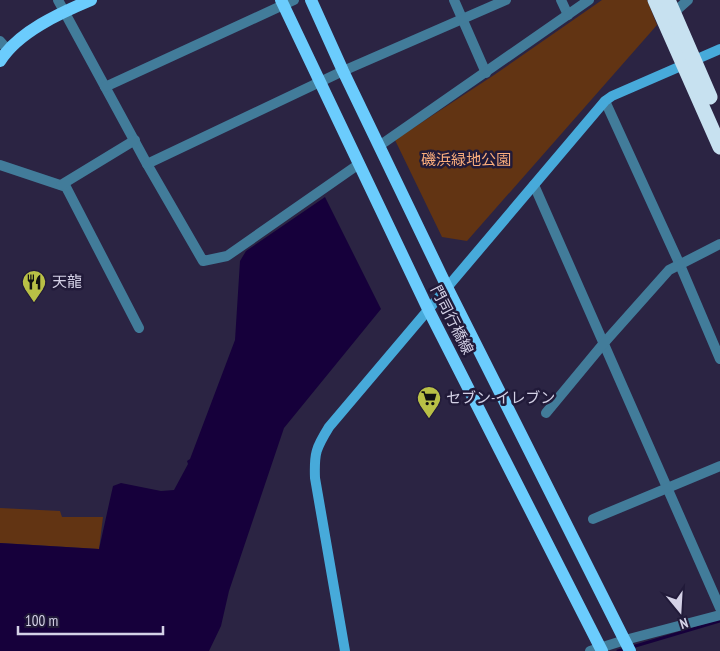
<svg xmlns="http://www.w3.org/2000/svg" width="720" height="651" viewBox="0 0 720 651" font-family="'PT Sans Narrow','Noto Sans JP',sans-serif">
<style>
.green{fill:#623413}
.water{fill:#16003b}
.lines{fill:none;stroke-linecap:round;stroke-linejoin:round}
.stream{stroke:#16003b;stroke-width:3}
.street{stroke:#427c9a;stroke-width:10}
.secondary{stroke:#47aada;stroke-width:10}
.primary{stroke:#6bccfd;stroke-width:12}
.highway{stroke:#c7e1f0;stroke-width:15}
.labels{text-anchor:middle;stroke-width:5;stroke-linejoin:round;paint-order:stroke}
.park-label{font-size:15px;fill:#faad7c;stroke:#211a39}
.poi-label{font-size:15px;fill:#d4d1e6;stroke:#211a39;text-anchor:start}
.street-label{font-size:15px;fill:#d4d1e6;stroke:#211a39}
</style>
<rect width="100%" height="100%" fill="#2b2443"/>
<g class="green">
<polygon points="602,0 647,0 657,25 467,241 442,237 395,140 494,75"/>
<polygon points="0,508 60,511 62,517 103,517 99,549 0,543"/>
</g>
<polygon class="water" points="325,197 381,309 284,428 229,591 221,626 209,651 0,651 0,543 99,549 113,486 121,483 161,491 174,490 188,464 187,461 190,459 235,340 240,261 246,251"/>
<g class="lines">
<g class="stream">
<polyline points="632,647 720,621"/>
<polyline points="618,651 626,649"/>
</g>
<g class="street">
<polyline points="58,0 147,164 203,261 227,256 359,164"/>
<polyline points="454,0 486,73"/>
<polyline points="561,0 568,15"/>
<polyline points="670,16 688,0"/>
<polyline points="0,41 7,49"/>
<polyline points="105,87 294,0"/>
<polyline points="605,101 680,265 720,359"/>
<polyline points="379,146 589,0"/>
<polyline points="147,164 343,71 506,0"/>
<polyline points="0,165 66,187 139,328"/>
<polyline points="61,185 135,140"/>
<polyline points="534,185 720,608"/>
<polyline points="546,413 604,343 669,270 720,244"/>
<polyline points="593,519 720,466"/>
<polyline points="590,651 625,640 720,615"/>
</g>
<path class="secondary" d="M345,651L315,478C314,453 316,448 329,427L605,101L612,96L720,49"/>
<g class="primary">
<polyline points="281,0 428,309 602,651"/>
<polyline points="311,0 343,71 447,287 630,651"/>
<path d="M0,61C18,32 60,13 91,0"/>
</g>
<g class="highway">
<polyline points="655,0 720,147"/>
<polyline points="668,0 710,97"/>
</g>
</g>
<defs>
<g id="restaurant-pin" transform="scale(1.25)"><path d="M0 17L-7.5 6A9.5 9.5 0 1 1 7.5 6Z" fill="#b9c046" stroke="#211a39"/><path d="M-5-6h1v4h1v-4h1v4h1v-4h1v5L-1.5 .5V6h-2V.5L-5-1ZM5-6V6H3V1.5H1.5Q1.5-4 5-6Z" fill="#111"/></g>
<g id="supermarket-pin" transform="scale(1.25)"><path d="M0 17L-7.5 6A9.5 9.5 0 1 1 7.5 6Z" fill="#b9c046" stroke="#211a39"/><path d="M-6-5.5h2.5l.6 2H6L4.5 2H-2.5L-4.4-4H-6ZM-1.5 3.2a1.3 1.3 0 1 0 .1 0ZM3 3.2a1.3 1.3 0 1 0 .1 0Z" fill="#111"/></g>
</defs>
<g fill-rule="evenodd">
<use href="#restaurant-pin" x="34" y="282"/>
<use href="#supermarket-pin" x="429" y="398"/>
</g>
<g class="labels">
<g class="park-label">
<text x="466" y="165">磯浜緑地公園</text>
</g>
<g class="poi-label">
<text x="52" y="287">天龍</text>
<text x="446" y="403">セブン-イレブン</text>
</g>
<g class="street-label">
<text transform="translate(452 320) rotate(63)" y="5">門司行橋線</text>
</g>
</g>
<g transform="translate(680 611) rotate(162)" stroke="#211a39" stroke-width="4" paint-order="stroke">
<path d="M0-4L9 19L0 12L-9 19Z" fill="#d4d1e6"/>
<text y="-8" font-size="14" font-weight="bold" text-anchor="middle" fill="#d4d1e6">N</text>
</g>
<path d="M18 626v8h145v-8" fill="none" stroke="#d4d1e6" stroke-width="2.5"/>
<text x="25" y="626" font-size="15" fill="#d4d1e6" stroke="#211a39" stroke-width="4" paint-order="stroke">100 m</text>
</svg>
